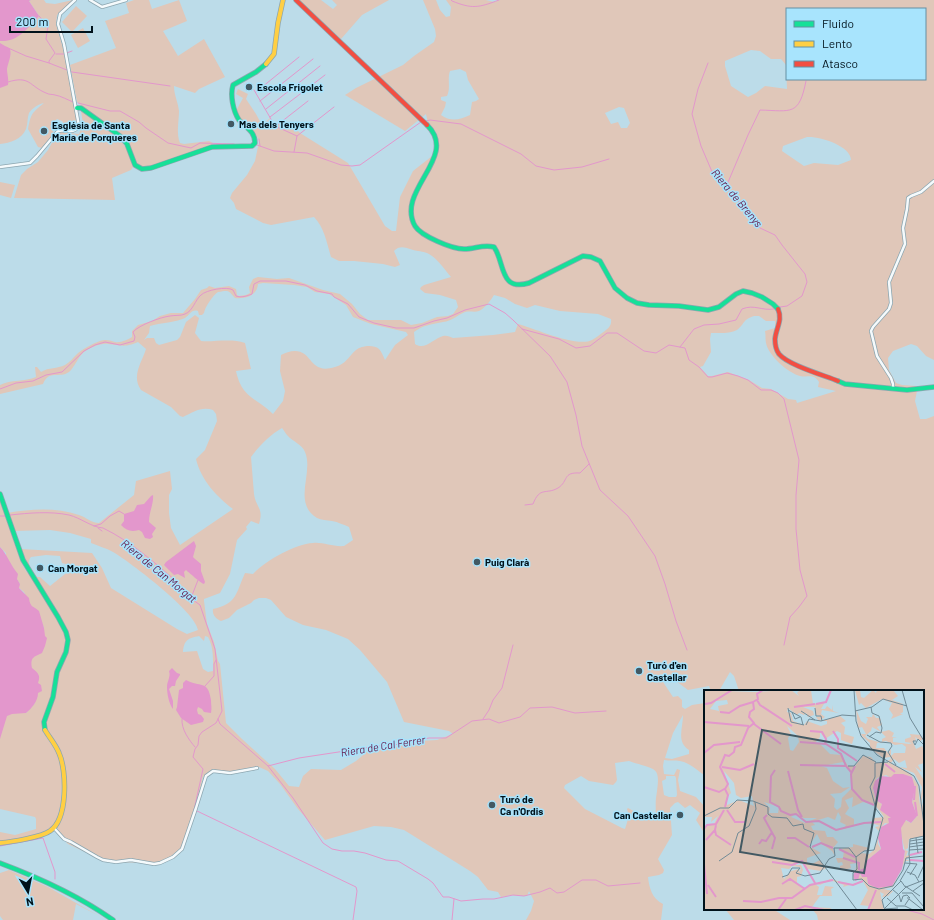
<svg xmlns="http://www.w3.org/2000/svg" width="934" height="920" viewBox="0 0 934 920" font-family="Barlow,sans-serif">
<style>
.green{fill:#e0c7b9;fill-rule:evenodd}
.water{fill:#e397cc}
.lines{fill:none;stroke-linecap:round;stroke-linejoin:round}
.stream{stroke:#e397cc;stroke-width:1}
.street-casing{stroke:#8ca6b0;stroke-width:4}
.fast-casing{stroke:#8ca6b0;stroke-width:5.5}
.slow-casing{stroke:#8ca6b0;stroke-width:5.5}
.jam-casing{stroke:#8ca6b0;stroke-width:5.5}
.street{stroke:#f5fafc;stroke-width:2.5}
.fast{stroke:#16e098;stroke-width:4}
.slow{stroke:#ffcf43;stroke-width:4}
.jam{stroke:#f24e42;stroke-width:4}
.poi-dot{fill:#425963;stroke:#a8e4fd;stroke-width:1.5}
.labels{text-anchor:middle;stroke-width:3;stroke-linejoin:round;paint-order:stroke}
.poi-label{font-size:10px;font-weight:bold;fill:#00121b;stroke:#a8e4fd;text-anchor:start}
.water-label{font-size:11px;font-style:italic;fill:#641848;stroke:#a8e4fd}
.inset-river{fill:none;stroke:#e397cc;stroke-width:2}
.inset-road{fill:none;stroke:#718b97;stroke-width:1}
.view{fill:#425963;fill-opacity:0.15;stroke:#425963;stroke-width:2}
.inset-edge{fill:none;stroke:#00121b;stroke-width:2}
</style>
<rect width="100%" height="100%" fill="#bcdce9"/>
<g class="green">
<path d="M31,0H44L46,3L55,4L73,0L57,15L56,24L63,48L78,121C77,127 70,135 66,127C64,125 63,122 62,121L57,119L50,126L54,133L42,148L38,147L28,129C31,113 32,113 44,103C39,104 32,108 29,113C27,118 28,124 26,129C22,139 10,143 0,144V40L39,16L29,1Z"/>
<path d="M134,0H149L152,9L179,0L187,21L163,31L178,56L204,39L225,77L199,89L195,93L174,86C174,95 178,102 179,111C179,121 176,133 180,143L184,144L209,141L213,143L212,145L150,167L142,168L136,165L128,144L77,102L70,65L116,48L105,21L129,13L126,3Z"/>
<polygon points="299,0 321,0 333,9 337,5 332,0 389,0 362,15 341,39"/>
<path d="M423,0H436L440,10L446,17L450,16L451,7L446,0H486L494,2L500,0H934V360L926,356L917,346L911,344L893,351L888,358L889,370L896,383L902,385L916,386L917,391L915,401L920,419H926L934,416V920H818L817,915L812,909H923V691H739L734,676L730,672L719,691H711L709,686L688,690L676,681L663,674L659,676L673,697L678,696L682,700V707L685,709L692,705L705,703V776C699,771 688,762 680,761C675,760 670,761 664,760L663,766L664,774L674,775L677,769L680,770L678,780L680,791L696,797L705,807V834L696,820L700,813L690,805L685,808L678,802L675,803L670,808L672,835L658,859L664,870L663,873L659,875L648,877C649,887 652,899 663,904L661,920H526L531,911L534,901L529,891L527,896L511,895L501,897L498,892L488,890L478,877L470,871L404,830L391,827L374,826L325,840L298,809L280,784L268,771L259,767L226,772H210L203,777L196,807L181,848L170,857L156,863L113,862L100,859L68,844L66,842L67,839C62,836 59,833 57,827L63,815L64,767L46,730L42,726V730C47,739 55,747 59,757C64,770 63,816 53,826C46,835 12,840 0,841V832L15,835L36,829V819L35,817L0,809V733L2,723L8,713H26L35,703L30,662L44,634V628L39,615L32,609L24,592L18,587L20,584L16,578L13,568L6,557V553L0,547V501L21,562C24,567 26,573 31,576L20,549L92,553L102,568L111,588L177,629L187,634L198,630C196,612 130,562 113,552C106,548 98,546 91,543V539L70,533L50,530L14,531L7,513C31,509 56,507 79,515C86,517 91,523 99,523L134,495L136,481L170,471L172,489L169,495V513L171,528L180,545L233,509C217,497 201,480 196,459L205,450L217,421L216,414L213,410C202,406 193,412 183,417L180,416L171,407L141,390C131,376 142,362 146,349L138,342C124,348 121,345 108,344C100,343 90,348 84,352C77,358 75,367 69,372C59,379 49,369 43,384L0,394V385C11,379 25,382 36,377L35,367H37L41,372C49,367 57,369 65,365C70,362 72,359 76,355C82,349 92,344 100,341C106,339 109,340 115,342C121,343 127,340 132,337V331L138,325L152,321L160,316L171,313H183L195,299L201,290L207,288L209,286L215,288L229,286L236,289L237,295L239,296L246,295L250,293L249,287L253,279L258,277L277,279L289,278L323,290L340,294L352,304L360,314L368,320H401L411,325L422,323L437,317L448,316L453,314L458,307L456,300L440,295L425,293L420,289L421,287L424,285L451,277C445,270 439,261 432,256C427,252 424,252 418,251C410,250 401,243 394,251L400,265L395,267L383,264L354,261H339L331,257C327,243 324,227 314,217L271,225L263,223L236,209L234,203L230,198L232,193L247,175L255,161L259,142L257,136L240,119L236,111L243,98L236,94L238,89L248,94L246,99L256,114L262,125L270,118L275,126L284,121L292,125L300,133L348,163L385,226L392,231H396L400,197L413,171L436,153L438,138L436,132L428,123L426,114L405,131L345,95L356,88L403,65L414,56L434,42L436,36L435,29ZM787,9H925V79H787ZM751,50L760,51L771,59H781L786,65L787,89L765,86L756,93L748,97L731,86L725,66V61ZM460,69L466,72L468,80L479,99L476,101L472,102L470,115C460,120 450,122 441,115L445,107L446,102L441,100V97L447,96C451,88 447,79 450,71ZM619,107L624,108L630,123L627,128H621L618,122L611,124L605,113ZM807,137C820,136 851,146 851,160L838,165L814,163L804,166L782,151L783,146ZM263,283L294,285L307,287L315,292L329,294L346,305L353,317L371,324L406,332L408,335L395,345L385,360C383,356 382,352 379,349C373,344 361,346 356,350C348,357 346,364 335,367C309,375 313,351 295,351C290,351 285,353 281,355L280,371L285,391L283,401L273,414C255,397 242,398 236,371L251,369L245,343C232,338 215,342 201,341L195,333L199,318L195,315L186,322L180,337L177,340L159,345L156,343L154,338H147L144,340L149,333L150,326C159,323 178,322 185,318C190,315 191,309 198,311L199,315H202L204,313C205,307 213,295 218,292C229,290 228,290 235,298C245,299 257,296 258,284ZM494,295L505,298L515,304L527,308L535,305L560,311L598,314L611,319C612,326 608,329 602,333C599,335 596,338 592,340C577,348 534,328 518,324L515,332L493,335L453,338C450,337 447,335 443,336C434,338 425,351 415,344L414,332C423,325 433,324 443,322C452,321 456,316 463,313C468,310 474,313 479,311C485,308 491,300 494,295ZM754,316H759L766,321H775V328L765,331C766,335 765,339 766,343C768,355 788,373 800,376C809,378 813,373 819,382L818,387L836,391L797,403L796,400L788,399L771,389L762,388L749,380L728,372L712,376H708L700,367L703,366L711,352L710,339L711,333C719,333 730,334 737,330C745,324 742,320 754,316ZM282,428C284,430 285,433 287,435C293,442 302,444 305,452C314,473 292,503 317,518C321,520 327,520 332,521C338,522 344,525 349,527L353,540L344,546C333,547 323,542 313,543C295,544 265,561 253,574L245,573C236,593 237,604 213,609C212,615 216,619 221,621L229,618L237,610L251,603L254,600L259,598H266L271,600L286,617L303,625L326,630L348,639L360,650L387,682L404,722L449,731L453,734L437,740L420,741L393,748L368,751L356,761L341,770L311,769L303,776L299,787L289,786L275,769L242,739L226,723L220,664L218,661L214,642L207,624L204,601V599L220,593L230,574L237,540L247,529L246,527L251,521L259,524C264,508 256,508 254,494C253,482 252,469 251,457C260,445 270,435 282,428ZM46,555L60,556L62,563L74,566L75,571L65,574L50,586L40,577H37C33,571 25,564 31,557ZM199,636L204,641L205,636L208,637C214,648 213,659 213,671L208,672L203,669L197,651L183,652C184,640 188,638 199,636ZM683,715C683,728 676,742 689,750V754L672,759L665,758L673,733ZM629,761C658,771 661,765 656,798C655,806 657,813 654,820L638,815L637,813L628,808L627,809L629,816L625,829L622,828L585,809L564,788L565,785L581,776L589,781L613,785L616,782L617,780L615,763ZM666,776H675L676,778L677,795L676,797H669L664,795L662,781L666,779Z"/>
<polygon points="76,6 87,16 72,32 62,22"/>
<polygon points="83,28 90,41 78,48 71,35"/>
<polygon points="81,111 119,138 128,151 133,167 131,170 112,178 115,200 14,198 21,175 27,169 38,162 48,150 57,134 59,132 79,134 83,124"/>
<polygon points="0,182 15,185 11,198 0,195"/>
<polygon points="9,870 48,887 99,916 76,904 73,920 3,920 0,916 0,873"/>
<polygon points="725,909 773,909 790,920 734,920"/>
</g>
<g class="water">
<path d="M0,0H31L29,1L39,16C32,24 20,38 10,40C7,41 3,41 0,41Z"/>
<path d="M0,43L10,49C12,56 8,62 7,69C7,74 9,79 8,85L0,88Z"/>
<path d="M153,495C154,503 149,512 149,522L156,528L152,534L153,537L150,539L145,538L142,532L139,530C131,532 127,531 121,525L124,521V514L134,511L137,505L144,504L151,496Z"/>
<path d="M194,541L196,546L193,557L195,559L201,564V571L205,582L204,584C202,584 187,571 186,570L184,572L185,578L178,574L174,575L164,565L166,562Z"/>
<path d="M0,547C7,554 11,566 18,574L17,579L20,584L19,588L29,598C30,608 34,606 39,611L44,628L45,636L47,638L45,646L42,653C34,657 30,657 32,668C38,673 41,675 38,683L41,685L42,691L38,693C38,701 32,708 26,713L12,714L7,716L0,739Z"/>
<path d="M172,668L177,673L180,674V675L176,681L175,686H172L169,689L173,701V709C169,704 167,694 167,687C167,681 171,677 169,671Z"/>
<path d="M186,680C200,688 208,679 211,700C211,705 212,708 211,713L204,712L202,709L198,707L197,710L198,714L201,715L204,719L203,722L191,725L181,718L176,710L177,707L179,690L183,688V683Z"/>
</g>
<g class="lines">
<g class="stream">
<path d="M451,0L452,1C472,9 478,8 499,0"/>
<polyline points="39,16 48,26 46,39 55,53 49,61 49,63 72,72 170,86"/>
<polyline points="6,47 26,56 49,63"/>
<polyline points="56,54 64,54 72,51"/>
<polyline points="708,63 698,89 692,114 701,146 713,174 739,202 760,228 775,235 782,245 805,274 807,282 802,296 787,306 780,307"/>
<path d="M8,82C30,75 29,86 46,93C50,95 52,94 55,95C61,96 68,100 73,102"/>
<polyline points="254,90 275,126 297,136 294,152"/>
<polyline points="256,92 299,57"/>
<polyline points="260,101 313,59"/>
<polyline points="78,103 110,111 120,111 139,122 146,128 168,143 191,148 200,143 234,144"/>
<polyline points="266,109 320,66"/>
<polyline points="270,117 325,75"/>
<polyline points="426,121 430,120 461,124 521,154 536,166 554,170 582,167 609,159"/>
<polyline points="276,126 308,101"/>
<polyline points="297,136 334,107"/>
<polyline points="259,139 260,146"/>
<polyline points="257,145 274,151 307,153 341,165 352,166 360,165 421,122"/>
<path d="M726,187L748,135L760,110C792,111 799,116 806,81"/>
<polyline points="522,329 559,339 576,348 590,346 607,333 617,333 644,351 656,353 669,345 685,348 689,360 699,367 708,377 712,377 727,373 738,376 748,380 761,390 771,390 778,393 784,399 799,460 796,495 796,529 800,570 807,596 799,607 790,617 784,645"/>
<path d="M680,347L694,329L704,325L719,324L736,320L742,309C754,304 762,311 774,309"/>
<path d="M0,389L16,383L33,381L46,375L62,372L84,351L95,345L105,342L120,345L134,341L135,337L133,332C139,325 161,317 170,316C175,315 181,316 185,314C193,311 195,300 201,295C206,290 227,286 233,290L236,296C241,298 247,296 252,294L254,284L260,281H286L305,285L317,291L332,294L334,297L348,304L359,317L374,323L396,328H414L434,321L447,318L465,310L489,304L505,313L513,320L550,356L567,382L576,415L582,446L600,490L628,516L655,556L665,584L676,621L687,650"/>
<path d="M525,505L533,504C540,486 546,495 558,488C569,481 562,472 580,473L589,464"/>
<path d="M10,515C29,513 50,511 69,515C81,518 91,527 103,528C130,541 154,562 176,581C185,590 188,597 200,605L215,649L222,711L216,723L202,732L199,736L198,745L195,749L193,757L203,769L194,810"/>
<polyline points="0,516 5,516"/>
<polyline points="94,526 101,524 110,516 119,511 124,514"/>
<polyline points="98,528 102,531"/>
<polyline points="191,598 198,580"/>
<polyline points="205,686 214,676 214,664 216,660"/>
<path d="M182,719C181,729 189,740 195,747"/>
<polyline points="218,719 220,724 268,766 299,758 378,746 394,745 429,738 446,738 472,721 489,719 499,723 520,717 530,708 552,707 575,713 606,711"/>
<polyline points="483,719 489,710 493,700 502,688 513,645"/>
<polyline points="268,766 293,798 323,843 332,849 342,851 354,851 365,853 386,860 398,861 428,879 433,883 443,897 449,897 461,901 483,899 494,899 513,895 524,896 540,892 550,888 557,893 564,892 582,880 596,880 608,886 640,883"/>
<polyline points="197,811 356,887 357,891 353,920"/>
<polyline points="0,846 43,838 55,872 55,879"/>
<polyline points="903,909 922,914 934,920"/>
<polyline points="452,920 454,899"/>
</g>
<g class="street-casing">
<g id="street">
<polyline points="90,0 102,7 126,0"/>
<path d="M0,167L30,163L37,156L58,131C66,129 73,135 79,126L64,44L58,24L60,14L75,0"/>
<polyline points="893,388 893,384 891,378 877,356 871,331 873,327 889,309 891,303 889,282 905,244 903,228 907,209 908,198 911,196 921,192 934,181"/>
<polyline points="54,828 64,839 71,842 97,857 103,860 116,862 131,860 154,864 160,863 173,857 182,849 196,808 206,776 213,771 230,773 257,768"/>
</g>
</g>
<g class="fast-casing">
<g id="fast">
<path d="M77,108H81L120,136L127,144L135,165L142,169L151,168L212,147L252,146L255,143C255,131 246,128 239,120C233,111 230,95 233,85L256,72L266,64"/>
<path d="M427,125C460,157 395,190 415,226C421,236 452,249 464,249C475,249 483,244 494,247C505,262 499,292 529,283L583,256L591,257L600,261L615,288L627,298L637,303L649,305L679,306L708,310L719,307L736,294L743,291L752,293L762,297L773,304L778,309"/>
<polyline points="838,381 845,384 907,390 934,387"/>
<polyline points="0,494 23,560 58,617 66,632 68,640 66,652 57,672 53,697 44,722 45,730"/>
<path d="M0,863C40,878 78,895 113,920"/>
</g>
</g>
<g class="slow-casing">
<g id="slow">
<polyline points="266,64 274,54 278,23 283,0"/>
<path d="M0,843C11,842 42,837 50,831C68,819 67,771 59,753C56,745 49,737 45,730"/>
</g>
</g>
<g class="jam-casing">
<g id="jam">
<polyline points="296,0 427,125"/>
<path d="M778,309C783,320 776,328 775,339C775,344 776,350 779,354C788,365 823,375 838,381"/>
</g>
</g>
<use href="#street" class="street"/>
<use href="#fast" class="fast"/>
<use href="#slow" class="slow"/>
<use href="#jam" class="jam"/>
</g>
<g class="poi-dot">
<circle cx="249" cy="87" r="4"/>
<circle cx="231" cy="124" r="4"/>
<circle cx="44" cy="131" r="4"/>
<circle cx="477" cy="562" r="4"/>
<circle cx="40" cy="568" r="4"/>
<circle cx="639" cy="671" r="4"/>
<circle cx="492" cy="805" r="4"/>
<circle cx="680" cy="815" r="4"/>
</g>
<g class="labels">
<g class="poi-label">
<text x="257" y="91">Escola Frigolet</text>
<text x="239" y="128">Mas dels Tenyers</text>
<text x="52" y="129">Església de Santa<tspan x="52" dy="12">Maria de Porqueres</tspan></text>
<text x="485" y="566">Puig Clarà</text>
<text x="48" y="572">Can Morgat</text>
<text x="647" y="669">Turó d'en<tspan x="647" dy="12">Castellar</tspan></text>
<text x="500" y="803">Turó de<tspan x="500" dy="12">Ca n'Ordis</tspan></text>
<text x="672" y="819" text-anchor="end">Can Castellar</text>
</g>
<g class="water-label">
<text transform="translate(737 198) rotate(50)" y="4">Riera de Brenys</text>
<text transform="translate(159 571) rotate(39)" y="4">Riera de Can Morgat</text>
<text transform="translate(383 746) rotate(-9)" y="4">Riera de Cal Ferrer</text>
</g>
</g>
<g transform="translate(704 690)">
<rect width="220" height="220" fill="#bcdce9"/>
<path d="M0,0L50,2L87,0L95,6L93,3L96,0H107L109,14L121,12L117,19H121L123,16L128,20V15L129,21L135,23L118,20L117,24L121,27L115,31L112,27L117,26L112,25L111,17H99L109,21L110,25L104,27L102,23L100,25L95,23L93,25L84,18L83,22L87,23L89,31L100,35L103,31L117,36L123,34V31H117L136,26L142,31L137,33L141,37L140,44L150,47L148,54L137,50V43L133,41L121,49L116,42V47L111,53H115L126,64L137,65L144,76H151L159,66L167,67L172,73L184,72L206,83L214,95L216,116L218,97L210,83L195,77L203,78L201,70L195,73L190,69L187,73L183,71L187,69L186,67L179,68L166,58V53L159,47L162,53L157,44H162L158,37L154,38L152,19L157,31L162,34L164,29L162,27H168L169,24L172,28H176L178,35L173,37L177,42L168,37L167,41L161,46L164,49L178,53V49L182,47L177,42L185,40L190,43L188,47L193,48H189V52L205,54L208,53L201,52V49L207,47L206,44L216,45L219,49L216,51L211,47L212,50L209,52L212,59L218,56L220,60V73L214,75L218,82L211,77L220,90V108L219,104L217,116H216L218,117L219,112L220,146L205,149L204,158L201,160L204,161L202,166L205,165L206,167L201,169L206,171H201L189,197L179,199L189,201L184,206L178,207L180,204L176,202L180,220H164L165,216L156,215L164,200L159,191L139,197L140,195L126,190L116,195L111,194L115,197L113,205H118L121,196L130,197L127,199L128,206H116L108,217L126,218L129,220H0V136L10,134L14,126L7,132L8,127H0ZM23,10L24,14L14,16L15,21L6,19L12,11ZM83,36L94,46L95,52L89,61L86,60L84,48L87,44ZM182,51L191,55L198,54L202,57L201,63H190L187,66V59L184,63L180,58H172L173,53ZM139,72L147,82V99L138,108L137,117L133,120L130,117L131,109L126,104L137,103L146,97L139,98L129,91L123,78L117,76ZM20,81L30,93L32,105L37,108L48,106L50,116L35,110L23,115V107L27,103ZM193,84L208,87L210,102L208,112L213,126L207,133L201,130L196,138L201,162L197,181L188,196L173,197L164,194L163,187L157,186L155,180L162,178L161,172L177,159L174,154L175,140L181,133L185,134L187,127L177,120L178,114L172,110L169,99L173,88L182,85L187,88ZM149,107L148,117L159,112L171,115L180,127L170,128V131L150,135V129L141,124L145,118L141,110ZM60,112L75,117L74,123H65L66,118ZM134,122L137,127L136,132L142,135L138,140L128,139L114,130L124,127L131,130ZM91,124L99,128H113L101,133L87,127ZM107,131L119,132L132,141L165,132L176,136L171,137L175,141L174,149L170,160L165,164L156,163L165,158L149,154V157L135,159L140,161L139,168H132L134,173L138,172L139,175L136,176V179L140,180L147,178L146,174L153,173L149,189L159,190L149,195L126,189L116,194L106,195L102,199L93,194V187L97,186L99,180L97,175H92L91,173H100L103,182L104,179L117,181L122,178L116,170L106,175L103,172V168L117,163L105,156L113,144L118,154L128,161L131,166L129,158L134,152L129,147H123L121,141L109,140L107,136L111,135ZM88,176L95,177L97,179L95,182V179L87,181L80,189L77,178L85,179ZM151,0H156L157,7L160,8L169,0L172,3L173,0H189L194,6L188,10L199,14V22L196,24H199L187,29L189,25L185,19L188,13L178,9L162,18L157,13L155,15Z" fill="#e0c7b9" fill-rule="evenodd"/>
<path d="M190,84H199L208,87L211,98L208,112L213,126L207,133L202,130L197,138L199,159L201,161L198,179L188,196L173,198L164,194L163,187H158L156,183L154,190L151,191L149,185L151,182L156,183L155,180L161,178V172L177,159L174,148L177,137L185,133L184,128H187L176,120L178,114L172,110L169,98L171,91L177,86L187,87Z" fill="#e397cc"/>
<path class="inset-river" d="M53,10L56,15L88,36M49,12L54,9L53,4L59,0M1,14L7,13L28,0M112,14L122,12L127,0M90,17L111,14M16,22L25,23L36,16L49,12L50,19L46,22L45,27L50,33L44,38L37,55L31,57L30,62L25,66L21,65L16,77L24,94L21,99L24,105L21,117M0,32L45,36M50,34L77,54M106,41L118,42L122,49L121,54M129,41L134,49V58L153,71M96,52L122,54L137,64L142,76M0,63L10,55L36,52M181,74L191,82M96,75L142,76L147,82M151,76L147,84L148,99L158,110L170,115M18,77L36,80L50,74M71,80L67,86L66,112L75,117L77,121L86,125L92,124L102,132L115,131L132,140L160,133L177,132M84,81L94,120L98,127M0,97L15,102L22,98M210,110L211,96M211,112L213,126M23,120L31,132H41M63,125L60,128L71,148L68,159M0,139L3,135L12,134L20,120M11,140L12,145L27,155M83,148H91L105,157M2,150L11,140L12,135M55,154L58,150L62,151L68,142M108,157L117,153L129,158M135,159L151,167M206,165L218,162M139,168L155,173V180M206,170L220,171M68,172L88,175L98,171L111,193M0,174L3,204M134,192L149,195L159,191M78,194L86,189L101,199M4,195L12,207M39,211L57,212L75,208H88L106,195L129,190M74,220L82,209M91,220L101,216L120,220M164,220L172,200"/>
<path class="inset-road" d="M150,0L152,31L157,46L173,65L210,86L215,96L220,135M198,0L206,28L220,51M84,18L87,32L100,35M111,18L112,26H117L118,31M84,20L97,27L99,35M97,21L111,30M151,21L168,17L179,9L203,16M88,22L91,29L96,27M102,35L105,29L117,31L138,25L152,26M163,45L176,52L187,53L188,56L184,62L192,75M165,47L172,42L177,43L178,38L175,26L168,23L167,17M212,51H209L211,55L214,49L220,55M144,76H150L159,65L172,72M0,126L16,118H25L33,110L49,111L64,117V124L68,127L83,128L89,136L99,134L100,139L110,143L106,157L153,220M212,148L214,163M206,151L219,149M206,154L220,152M205,157L220,155M205,160L220,159M205,164L206,149L220,146M152,167L160,161L170,160L179,128L172,119L166,97L171,87V73L184,72M152,167L153,179L149,183V190L158,189L165,196L175,199L189,196L199,180L202,168L220,166M15,171L28,162L34,143L45,136L52,119L51,112M201,173L213,174L206,185M203,182L211,185L215,192M78,187L84,185L88,178H96L92,183L101,186L116,183L125,169L131,166L130,158H145L152,167M214,188L220,175M196,191L206,174L205,164M201,196L216,206M202,197L220,190M188,199L195,205L197,212L199,206L203,205L206,208H203M209,201L220,193M198,203H208L220,217M183,208L192,216H201L209,220M201,215L205,209L219,220M180,218L178,210L197,191L202,198M180,219L194,218M180,219L202,197"/>
<path class="view" d="M58,40L181,62L160,183L36,162Z"/>
<rect width="220" height="220" class="inset-edge"/>
</g>
<rect x="786" y="8" width="140" height="72" fill="#a8e4fd" stroke="#6590a3"/>
<rect x="794" y="21" width="20" height="6" fill="#16e098" stroke="#6590a3"/>
<text x="822" y="28" font-size="12" fill="#00121b">Fluido</text>
<rect x="794" y="41" width="20" height="6" fill="#ffcf43" stroke="#6590a3"/>
<text x="822" y="48" font-size="12" fill="#00121b">Lento</text>
<rect x="794" y="61" width="20" height="6" fill="#f24e42" stroke="#6590a3"/>
<text x="822" y="68" font-size="12" fill="#00121b">Atasco</text>
<g transform="translate(28 892) rotate(170)" stroke="#a8e4fd" stroke-width="3" paint-order="stroke">
<path d="M0-3L7 15L0 10L-7 15Z" fill="#00121b"/>
<text y="-6" font-size="11" font-weight="bold" text-anchor="middle" fill="#00121b">N</text>
</g>
<path d="M10 26v6h82v-6" fill="none" stroke="#00121b" stroke-width="2"/>
<text x="16" y="26" font-size="12" fill="#00121b" stroke="#a8e4fd" stroke-width="3" paint-order="stroke">200 m</text>
</svg>
